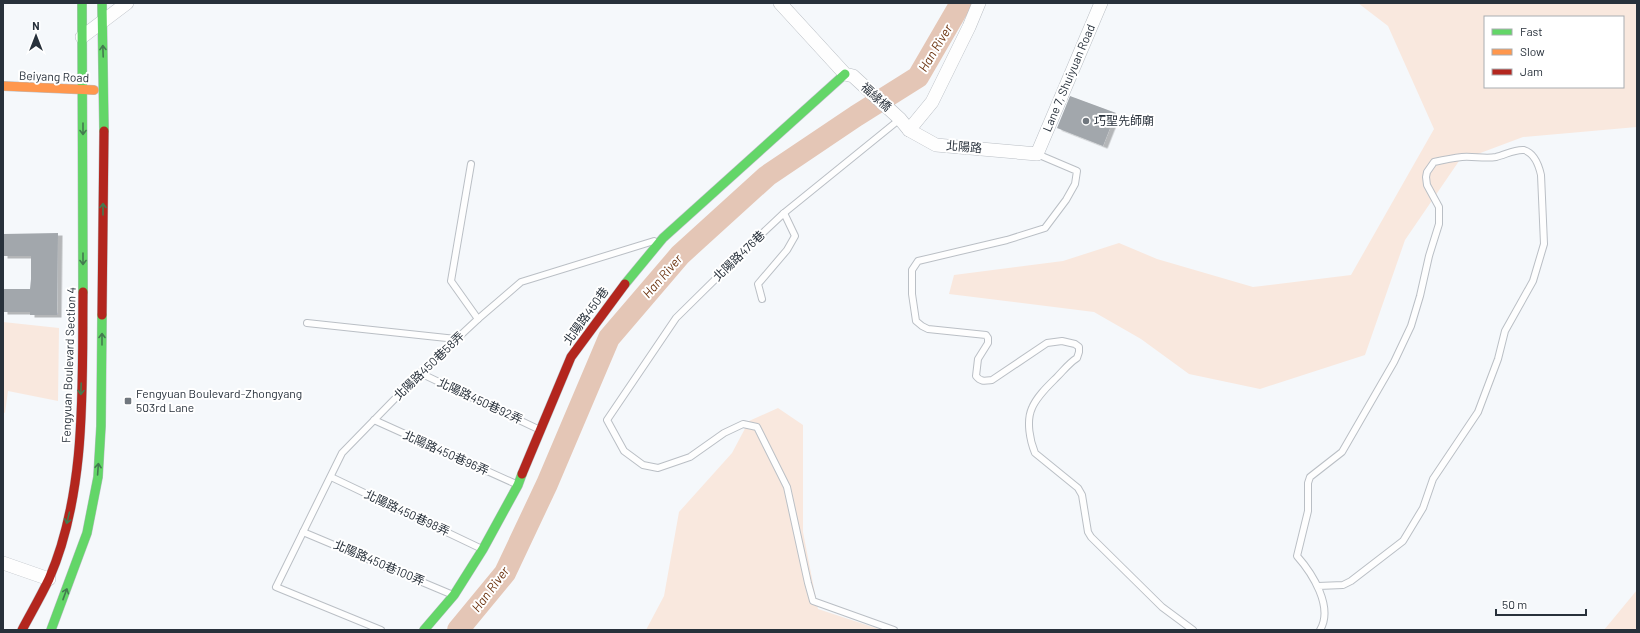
<svg xmlns="http://www.w3.org/2000/svg" width="1640" height="633" viewBox="0 0 1640 633" font-family="Barlow,'Noto Sans TC',sans-serif">
<style>
.green{fill:#f9e8de;fill-rule:evenodd}
.lines{fill:none;stroke-linecap:round;stroke-linejoin:round}
.river{stroke:#e4c6b6;stroke-width:22}
.building{fill:#a2a7ac;filter:url(#shadow)}
.lane-casing{stroke:#babfc5;stroke-width:8}
.street-casing{stroke:#babfc5;stroke-width:14}
.fast-casing{stroke:#babfc5;stroke-width:10}
.slow-casing{stroke:#babfc5;stroke-width:10}
.jam-casing{stroke:#babfc5;stroke-width:10}
.lane{stroke:#fefefe;stroke-width:6}
.street{stroke:#fefefe;stroke-width:13}
.fast{stroke:#63d668;stroke-width:9}
.slow{stroke:#ff974d;stroke-width:9}
.jam{stroke:#b3261e;stroke-width:9}
.oneway{stroke:#437b4f}
.poi-dot{fill:#70777e;stroke:#fff;stroke-width:1.5}
.labels{text-anchor:middle;stroke-width:4;stroke-linejoin:round;paint-order:stroke}
.street-label{font-size:12px;fill:#28313b;stroke:#fff}
.poi-label{font-size:12px;fill:#28313b;stroke:#fff;text-anchor:start}
.water-label{font-size:13px;font-style:italic;fill:#6d3511;stroke:#fff}
</style>
<defs>
<filter id="shadow"><feDropShadow dx="4.5" dy="2.5" stdDeviation="0" flood-color="#0004"/></filter>
</defs>
<rect width="100%" height="100%" fill="#f5f8fb"/>
<g class="green">
<path d="M1358,3H1637V127L1523,137L1459,161L1405,240L1365,355L1260,389L1189,374L1141,339L1094,312L949,294L954,275L1063,261L1119,243L1157,259L1253,287L1351,275L1434,129L1388,26ZM1485,17H1623V87H1485Z"/>
<polygon points="3,322 59,328 58,401 8,391 5,413 3,412"/>
<polygon points="778,408 803,425 803,532 818,609 882,630 646,630 664,596 679,512 732,453 749,421"/>
<polygon points="1637,590 1637,630 1604,630"/>
</g>
<g class="lines">
<polyline class="river" points="458,630 505,573 547,484 609,338 680,255 767,176 856,116 918,77 961,3"/>
</g>
<g class="building">
<polygon points="1070,96 1116,113 1103,146 1057,128"/>
<polygon points="58,233 57,315 30,315 30,312 3,312 3,289 30,289 31,279 31,256 3,256 3,234"/>
</g>
<g class="lines">
<g class="lane-casing">
<g id="lane">
<path d="M1037,154L1077,171L1075,184L1066,200L1045,228L1007,240L918,261L912,270V294L916,321L922,326L928,329L986,335L988,338V343L978,359L976,376C981,382 984,381 992,380L1047,343L1062,341L1075,344L1079,347V352L1077,358C1069,363 1063,371 1057,377C1048,386 1037,396 1032,408C1026,421 1030,441 1035,453L1078,488L1082,495L1088,532L1091,537L1162,607L1193,630"/>
<polyline points="471,164 451,281 478,319"/>
<polyline points="762,299 758,284 787,250 795,236 784,213"/>
<polyline points="307,323 456,339"/>
<polyline points="420,373 538,429"/>
<polyline points="374,420 516,484"/>
<polyline points="331,477 482,549"/>
<polyline points="303,532 453,595"/>
<path d="M1318,586L1343,585L1351,581L1403,541L1423,508L1433,479L1478,412L1498,359L1505,331L1533,281L1544,244L1541,175C1539,166 1534,153 1524,150C1515,149 1505,155 1496,157C1485,159 1473,156 1462,157C1453,158 1443,160 1434,162L1427,172L1426,177L1427,185L1439,207V224L1429,256L1420,296L1411,326L1394,362L1342,452L1310,477L1308,483V511L1297,556C1312,573 1334,607 1320,630"/>
<polyline points="381,630 276,587 342,453 420,373 478,319 521,282 654,241"/>
<polyline points="894,630 813,601 808,583 787,487 757,427 743,424 724,433 690,457 658,468 643,465 624,451 607,420 676,318 751,244 784,213 900,119"/>
</g>
</g>
<g class="street-casing">
<g id="street">
<polyline points="780,3 845,74 853,76 900,119 909,130 936,145 1037,154 1101,3"/>
<polyline points="82,37 127,3"/>
<polyline points="909,130 932,102 969,27 979,3"/>
<polyline points="3,563 49,579"/>
</g>
</g>
<g class="fast-casing">
<g id="fast">
<polyline points="82,3 83,292"/>
<polyline points="102,3 104,131"/>
<polyline points="625,284 663,238 845,74"/>
<polyline points="51,630 87,533 98,477 101,426 102,315"/>
<polyline points="424,630 454,595 483,549 518,485 522,474"/>
</g>
</g>
<g class="slow-casing">
<polyline id="slow" points="3,86 94,90"/>
</g>
<g class="jam-casing">
<g id="jam">
<polyline points="102,315 104,131"/>
<polyline points="522,474 571,357 625,284"/>
<path d="M22,630C31,613 41,596 49,579C87,492 82,385 83,292"/>
</g>
</g>
<use href="#lane" class="lane"/>
<use href="#street" class="street"/>
<use href="#fast" class="fast"/>
<use href="#slow" class="slow"/>
<use href="#jam" class="jam"/>
</g>
<defs><path id="oneway-shaft" d="M-6 0H5M1.5-3L5.5 0L1.5 3" fill="none" stroke-width="1.6" stroke-linecap="round" stroke-linejoin="round"/></defs>
<g class="oneway">
<use href="#oneway-shaft" transform="translate(103 51) rotate(-92)"/>
<use href="#oneway-shaft" transform="translate(83 129) rotate(90)"/>
<use href="#oneway-shaft" transform="translate(103 209) rotate(-90)"/>
<use href="#oneway-shaft" transform="translate(83 259) rotate(90)"/>
<use href="#oneway-shaft" transform="translate(102 339) rotate(-90)"/>
<use href="#oneway-shaft" transform="translate(81 389) rotate(92)"/>
<use href="#oneway-shaft" transform="translate(98 469) rotate(-86)"/>
<use href="#oneway-shaft" transform="translate(68 518) rotate(104)"/>
<use href="#oneway-shaft" transform="translate(65 594) rotate(-70)"/>
</g>
<g class="poi-dot">
<circle cx="1086" cy="121" r="4"/>
<rect x="124" y="397" width="8" height="8" rx="2"/>
</g>
<g class="labels">
<g class="street-label">
<text transform="translate(54 77) rotate(2)" y="4">Beiyang Road</text>
<text transform="translate(1069 78) rotate(-67)" y="4">Lane 7, Shuiyuan Road</text>
<text transform="translate(876 97) rotate(42)" y="4">福緣橋</text>
<text transform="translate(964 147) rotate(5)" y="4">北陽路</text>
<text transform="translate(739 256) rotate(-44)" y="4">北陽路476巷</text>
<text transform="translate(586 316) rotate(-54)" y="4">北陽路450巷</text>
<text transform="translate(69 365) rotate(-88)" y="4">Fengyuan Boulevard Section 4</text>
<text transform="translate(429 366) rotate(-44)" y="4">北陽路450巷58弄</text>
<text transform="translate(480 401) rotate(25)" y="4">北陽路450巷92弄</text>
<text transform="translate(446 453) rotate(24)" y="4">北陽路450巷96弄</text>
<text transform="translate(407 513) rotate(25)" y="4">北陽路450巷98弄</text>
<text transform="translate(379 563) rotate(23)" y="4">北陽路450巷100弄</text>
</g>
<g class="poi-label">
<text x="1094" y="125">巧聖先師廟</text>
<text x="136" y="398">Fengyuan Boulevard-Zhongyang<tspan x="136" dy="14">503rd Lane</tspan></text>
</g>
<g class="water-label">
<text transform="translate(935 48) rotate(-59)" y="5">Han River</text>
<text transform="translate(662 276) rotate(-49)" y="5">Han River</text>
<text transform="translate(490 589) rotate(-53)" y="5">Han River</text>
</g>
</g>
<rect width="1640" height="633" fill="none" stroke="#28313b" stroke-width="8"/>
<rect x="1484" y="16" width="140" height="72" fill="#ffffff" stroke="#a9adb1"/>
<rect x="1492" y="29" width="20" height="6" fill="#63d668" stroke="#a9adb1"/>
<text x="1520" y="36" font-size="12" fill="#28313b">Fast</text>
<rect x="1492" y="49" width="20" height="6" fill="#ff974d" stroke="#a9adb1"/>
<text x="1520" y="56" font-size="12" fill="#28313b">Slow</text>
<rect x="1492" y="69" width="20" height="6" fill="#b3261e" stroke="#a9adb1"/>
<text x="1520" y="76" font-size="12" fill="#28313b">Jam</text>
<g transform="translate(36 36)" stroke="#ffffff" stroke-width="3" paint-order="stroke">
<path d="M0-3L7 15L0 10L-7 15Z" fill="#28313b"/>
<text y="-6" font-size="11" font-weight="bold" text-anchor="middle" fill="#28313b">N</text>
</g>
<path d="M1496 609v6h90v-6" fill="none" stroke="#28313b" stroke-width="2"/>
<text x="1502" y="609" font-size="12" fill="#28313b" stroke="#ffffff" stroke-width="3" paint-order="stroke">50 m</text>
</svg>
